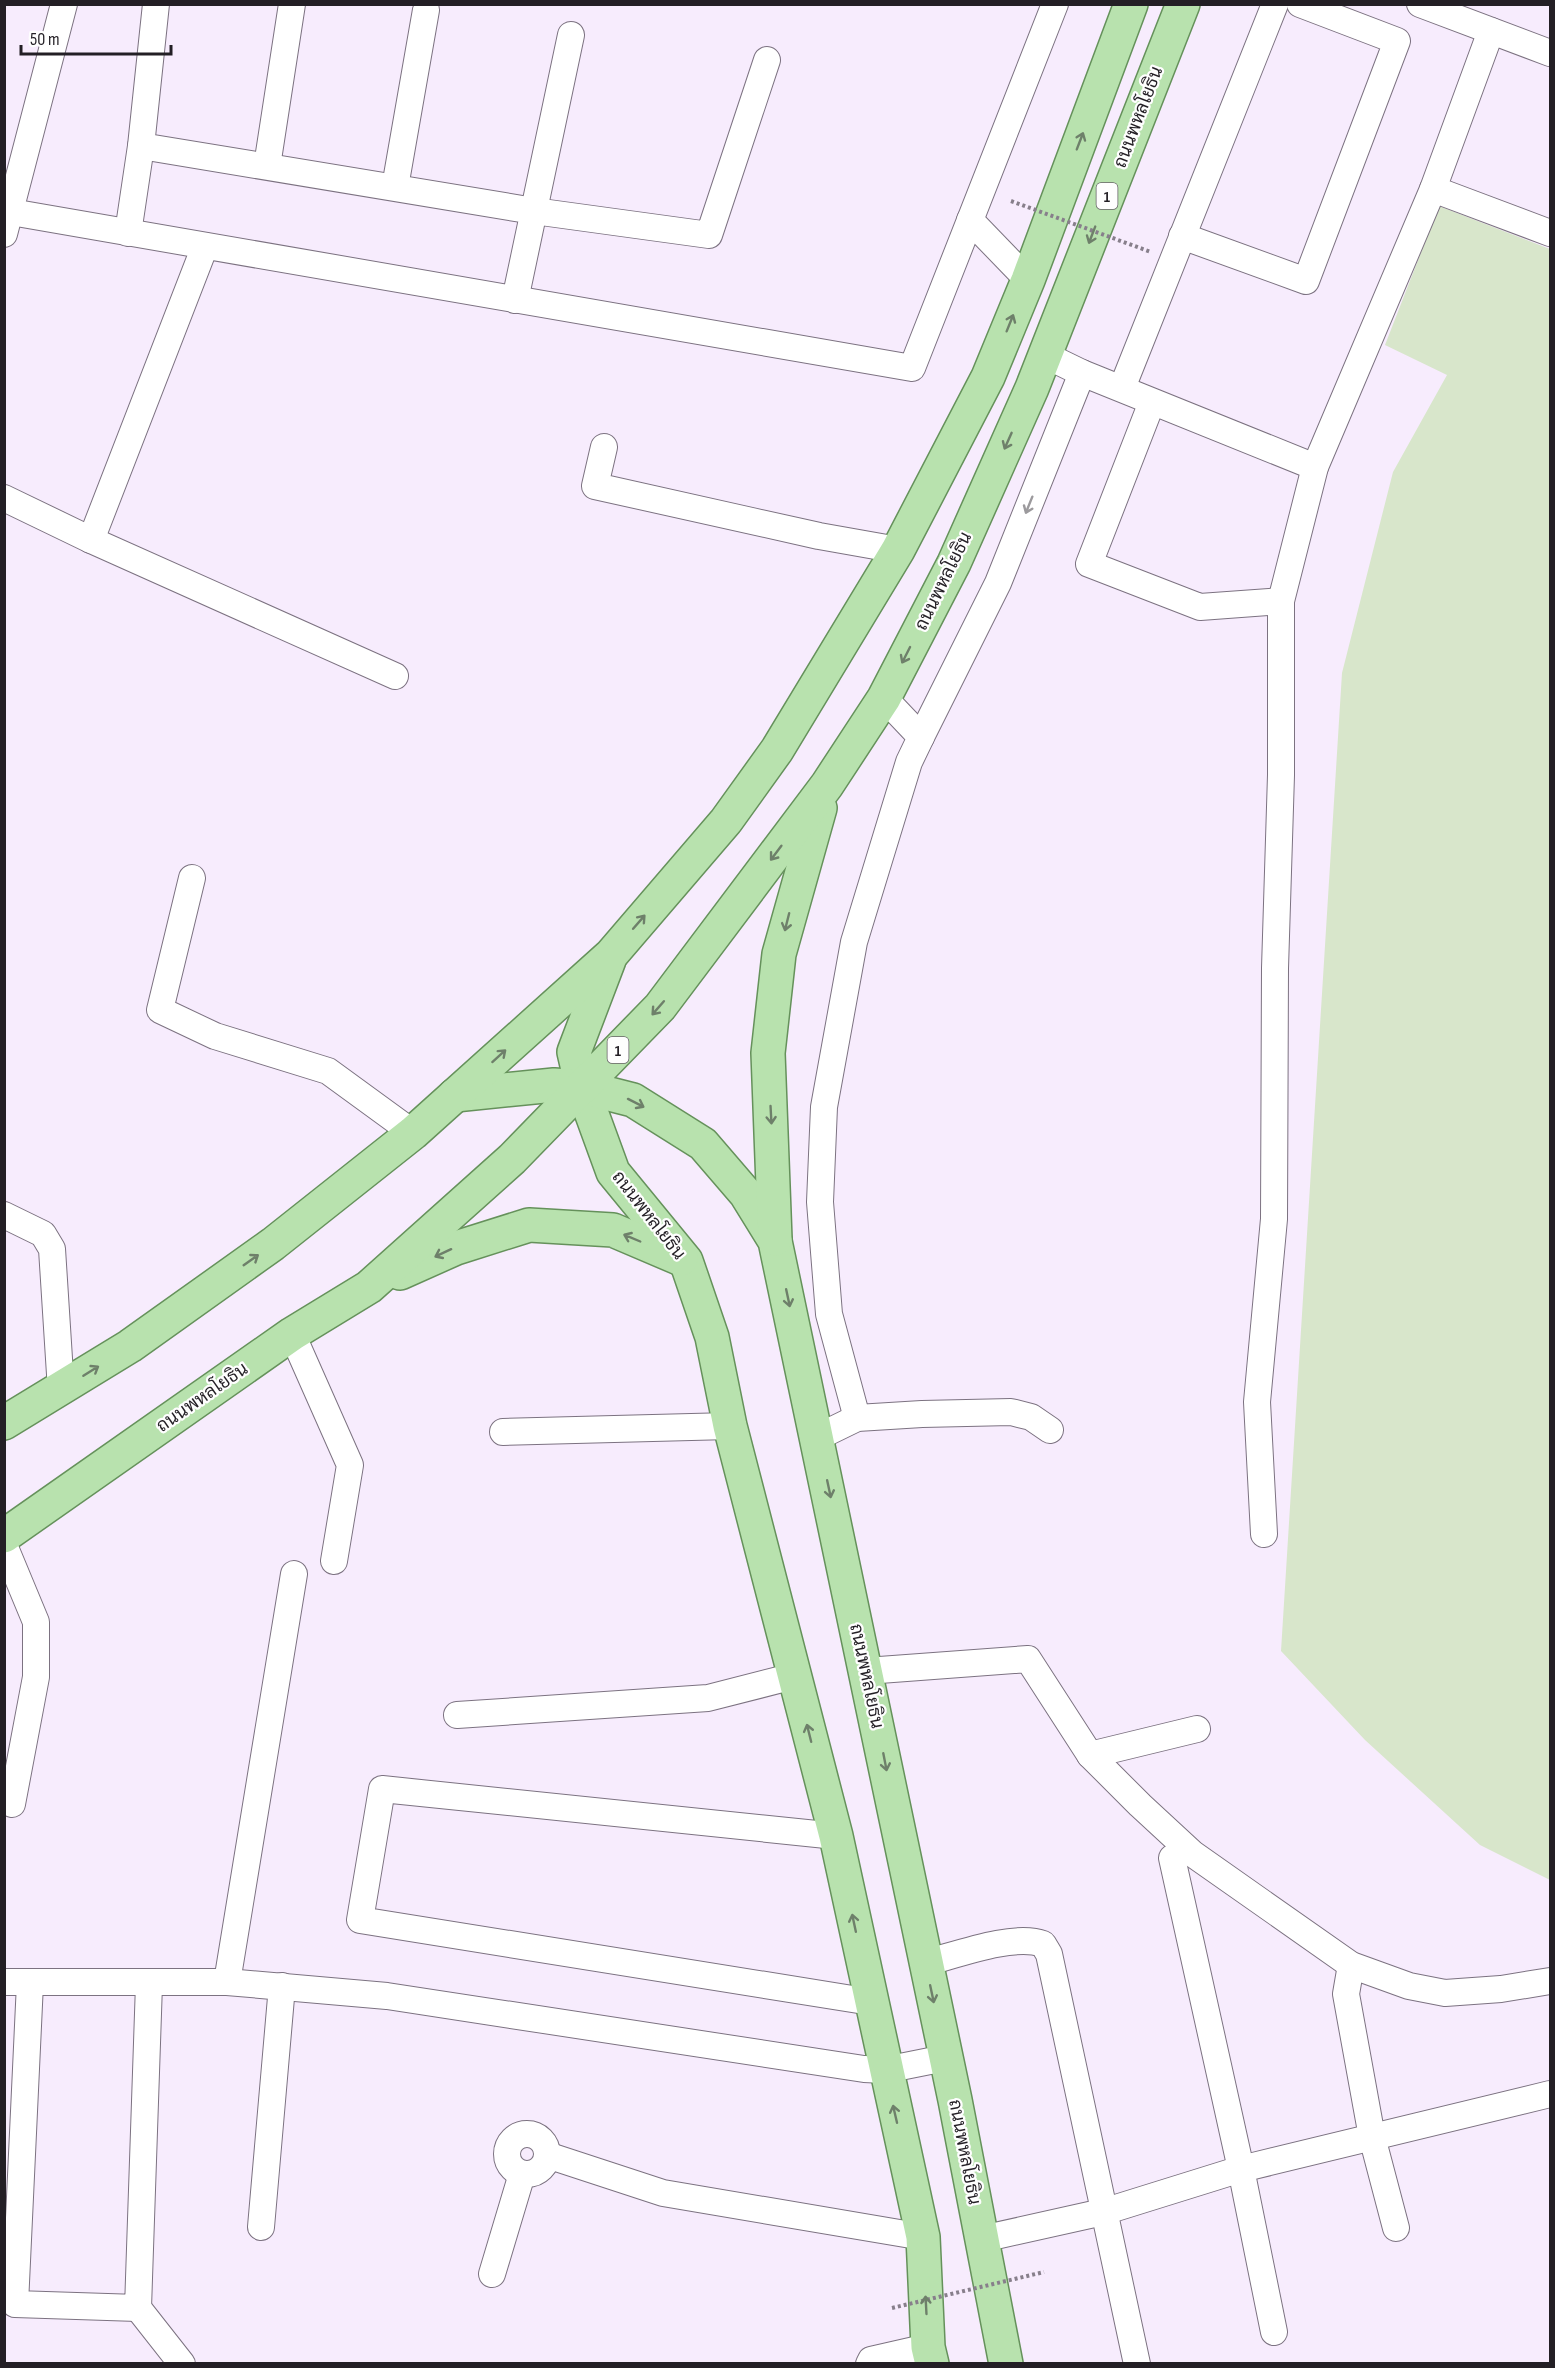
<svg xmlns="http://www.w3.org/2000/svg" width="1555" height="2368" viewBox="0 0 1555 2368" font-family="'Sofia Sans Condensed',Sarabun,sans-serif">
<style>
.green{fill:#d8e6cb}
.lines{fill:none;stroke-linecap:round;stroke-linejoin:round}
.minor-casing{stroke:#7c7281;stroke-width:28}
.major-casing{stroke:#65915b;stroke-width:36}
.minor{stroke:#fff;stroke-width:26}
.major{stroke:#b8e2ae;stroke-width:33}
.path-bridge{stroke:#877f8b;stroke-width:4;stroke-dasharray:3 3;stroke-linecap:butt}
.oneway{stroke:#6e806a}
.oneway2{stroke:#9c9a9d}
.labels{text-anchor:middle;stroke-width:4.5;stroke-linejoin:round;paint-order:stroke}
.shield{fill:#fefefe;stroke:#656266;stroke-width:1.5}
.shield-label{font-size:16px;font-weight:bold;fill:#231f25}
.street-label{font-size:18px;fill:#231f25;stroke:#fefefe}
</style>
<rect width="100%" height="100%" fill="#f7ecfd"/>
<polygon class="green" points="1439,206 1550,249 1550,1880 1480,1845 1365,1740 1281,1651 1342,673 1393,472 1447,375 1385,345"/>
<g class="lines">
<g class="minor-casing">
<g id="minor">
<polyline points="1420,4 1550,53"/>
<polyline points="141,146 534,211 709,235 767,60"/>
<polyline points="267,166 292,4"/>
<polyline points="395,187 426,10"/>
<polyline points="1433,189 1550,233"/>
<polyline points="11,212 912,368 1055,4"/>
<polyline points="970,220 1028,280"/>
<polyline points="128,233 141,146 156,4"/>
<polyline points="4,234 64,4"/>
<polyline points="1182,236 1306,281 1397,41 1300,4"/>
<polyline points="515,300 571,35"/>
<polyline points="1045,355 1082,373 1315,467"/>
<polyline points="1122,388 1275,4"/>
<polyline points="1152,402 1089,564 1200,607 1281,601"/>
<polyline points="604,447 595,486 819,536 898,550"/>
<polyline points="4,498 91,540 395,676"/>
<polyline points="91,540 205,246"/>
<polyline points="921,737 998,583 1082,373"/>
<polyline points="192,878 160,1010 215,1036 328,1071 413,1133"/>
<polyline points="4,1215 43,1234 52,1249 61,1390"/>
<polyline points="292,1334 350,1465 334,1561"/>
<polyline points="857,1418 829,1314 820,1202 824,1107 854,942 909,762 921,737 884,698"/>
<polyline points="503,1432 730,1426"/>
<polyline points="818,1437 857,1418 922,1414 1011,1412 1031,1417 1050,1430"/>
<polyline points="1264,1534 1257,1402 1274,1219 1275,968 1281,775 1281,601 1315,467 1433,189 1491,31"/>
<polyline points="4,1545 36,1622 36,1677 12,1804"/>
<polyline points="866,1671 1028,1659 1090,1755 1140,1805 1193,1854 1351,1965 1409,1986 1445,1993 1501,1989 1550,1981"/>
<polyline points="457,1715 708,1698 794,1676"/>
<polyline points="1090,1755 1197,1729"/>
<polyline points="836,1836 382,1789 360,1920 871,2002"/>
<polyline points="1172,1858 1241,2169 1274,2332"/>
<path d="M925,1963C956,1955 1014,1933 1043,1944L1049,1954L1137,2364"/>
<polyline points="1351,1965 1346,1994 1372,2137 1396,2228"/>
<polyline points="4,1982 227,1982 387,1996 864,2069 885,2070 945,2058"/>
<polyline points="227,1982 294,1574"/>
<polyline points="30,1983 15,2304 138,2308 149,1984"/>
<circle cx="527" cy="2154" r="20"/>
<polyline points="547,2155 663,2193 923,2237"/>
<polyline points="261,2227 282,1986"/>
<polyline points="982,2239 1103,2212 1241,2169 1550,2094"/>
<polyline points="492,2274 522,2174"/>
<polyline points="138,2308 182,2364"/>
<polyline points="869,2364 871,2360 928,2347"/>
</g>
</g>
<g class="major-casing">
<g id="major">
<polyline points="609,960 574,1052 582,1087 613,1172 686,1261 712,1337 730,1426 836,1836 923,2237 928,2347 932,2364"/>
<polyline points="455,1095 554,1085 582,1087 633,1100 703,1144 746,1194 775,1241 955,2100 1006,2364"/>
<polyline points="775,1239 768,1053 779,954 820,808"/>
<polyline points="400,1273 456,1248 529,1225 613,1230 681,1259"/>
<polyline points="4,1423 130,1346 273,1244 413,1133 611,955 726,821 777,750 898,550 988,377 1028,280 1131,4"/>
<polyline points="4,1536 292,1334 369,1287 512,1159 660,1007 827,785 884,698 954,563 1032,388 1183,4"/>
</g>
</g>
<use href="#minor" class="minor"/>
<use href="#major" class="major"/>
<g class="path-bridge">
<polyline points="1011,201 1151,252"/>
<polyline points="892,2308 1044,2272"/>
</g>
</g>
<defs><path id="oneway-shaft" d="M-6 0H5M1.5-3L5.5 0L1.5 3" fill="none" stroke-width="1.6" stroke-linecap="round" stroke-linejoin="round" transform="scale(1.5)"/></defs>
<g class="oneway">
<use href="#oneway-shaft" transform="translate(1080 141) rotate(-69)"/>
<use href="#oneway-shaft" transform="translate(1092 235) rotate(111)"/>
<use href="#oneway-shaft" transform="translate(1010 323) rotate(-68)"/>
<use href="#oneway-shaft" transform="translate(1008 441) rotate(114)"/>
<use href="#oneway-shaft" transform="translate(906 655) rotate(117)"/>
<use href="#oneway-shaft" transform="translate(776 853) rotate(127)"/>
<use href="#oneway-shaft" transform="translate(639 922) rotate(-49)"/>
<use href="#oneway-shaft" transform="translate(787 922) rotate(104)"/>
<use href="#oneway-shaft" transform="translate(658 1008) rotate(131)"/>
<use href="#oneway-shaft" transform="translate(499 1056) rotate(-42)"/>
<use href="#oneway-shaft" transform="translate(636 1103) rotate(27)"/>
<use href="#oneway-shaft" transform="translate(771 1115) rotate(87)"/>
<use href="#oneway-shaft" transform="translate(632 1238) rotate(-157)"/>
<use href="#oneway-shaft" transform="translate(443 1253) rotate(155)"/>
<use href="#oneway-shaft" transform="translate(251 1260) rotate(-35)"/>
<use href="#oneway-shaft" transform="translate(788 1298) rotate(78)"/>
<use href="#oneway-shaft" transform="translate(91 1371) rotate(-32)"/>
<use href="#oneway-shaft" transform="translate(829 1489) rotate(78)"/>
<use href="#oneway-shaft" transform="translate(809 1733) rotate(-104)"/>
<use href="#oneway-shaft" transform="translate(885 1762) rotate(79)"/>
<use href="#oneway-shaft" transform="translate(854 1923) rotate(-102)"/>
<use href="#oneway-shaft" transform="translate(932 1994) rotate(78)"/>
<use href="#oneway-shaft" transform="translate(895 2114) rotate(-103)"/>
<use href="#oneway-shaft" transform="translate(926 2305) rotate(-93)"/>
</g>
<use class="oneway2" href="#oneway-shaft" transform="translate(1029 505) rotate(112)"/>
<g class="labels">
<g class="shield">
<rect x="1096.5" y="183" width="21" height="26" rx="4.5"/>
<rect x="607.5" y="1037" width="21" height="26" rx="4.5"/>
</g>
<g class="shield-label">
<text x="1107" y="202">1</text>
<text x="618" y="1056">1</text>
</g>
<g class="street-label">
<text transform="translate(1138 117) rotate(-69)" y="6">ถนนพหลโยธิน</text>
<text transform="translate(943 581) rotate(-64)" y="6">ถนนพหลโยธิน</text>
<text transform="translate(649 1215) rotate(52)" y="6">ถนนพหลโยธิน</text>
<text transform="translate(202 1397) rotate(-35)" y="6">ถนนพหลโยธิน</text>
<text transform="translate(867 1676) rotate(78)" y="6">ถนนพหลโยธิน</text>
<text transform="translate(965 2152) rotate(79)" y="6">ถนนพหลโยธิน</text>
</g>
</g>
<rect width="1555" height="2368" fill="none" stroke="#231f25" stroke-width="12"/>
<path d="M21 45v9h150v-9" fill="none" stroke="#231f25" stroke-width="3"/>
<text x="30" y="45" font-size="18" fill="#231f25" stroke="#fefefe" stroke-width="4.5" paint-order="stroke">50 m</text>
</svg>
